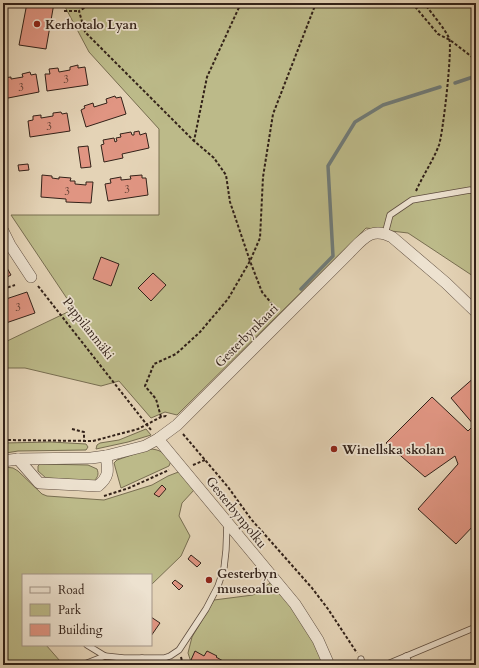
<svg xmlns="http://www.w3.org/2000/svg" width="479" height="668" viewBox="0 0 479 668" font-family="Cardo,serif">
<style>
.green{fill:#bcba89;stroke:#786e51}
.lines{fill:none;stroke-linecap:round;stroke-linejoin:round}
.stream{stroke:#707b78;stroke-width:3.5}
.building{fill:#e09582;stroke:#332219}
.service-casing{stroke:#5f4e40;stroke-width:7}
.minor-casing{stroke:#5f4e40;stroke-width:12}
.path{stroke:#332219;stroke-width:2;stroke-dasharray:3 2;stroke-linecap:butt}
.service{stroke:#ede2d0;stroke-width:5.5}
.minor{stroke:#ede2d0;stroke-width:11}
.poi-dot{fill:#8f2418;stroke:#ede2d0;stroke-width:1.5}
.labels{text-anchor:middle;stroke-width:3.5;stroke-linejoin:round;paint-order:stroke}
.number-label{font-size:11px;fill:#5e3f33}
.poi-label{font-size:13px;font-weight:bold;fill:#332219;stroke:#ede2d0;text-anchor:start}
.street-label{font-size:13px;fill:#332219;stroke:#ede2d0}
</style>
<rect width="100%" height="100%" fill="#e4d3b6"/>
<filter id="stains"><feTurbulence type="fractalNoise" baseFrequency=".005" numOctaves="4"/><feColorMatrix values="0 0 0 0 .2 0 0 0 0 .09 0 0 0 0 .02 0 0 0 .5 -.17"/></filter>
<radialGradient id="worn" r=".72"><stop offset=".6" stop-color="#630" stop-opacity="0"/><stop offset="1" stop-color="#630" stop-opacity=".3"/></radialGradient>
<g class="green">
<polygon points="63,3 476,3 476,278 408,233 366,228 177,415 165,412 151,418 119,381 101,386 25,368 3,368 3,343 74,309 11,215 159,215 159,129 89,52"/>
<polygon points="146,429 151,435 128,442 96,449 97,445 100,443 119,440"/>
<polygon points="51,442 86,444 88,447 86,450 18,451 6,453 3,452 4,443"/>
<path d="M149,449C160,449 164,453 171,461L169,466L121,488L114,463L117,460Z"/>
<path d="M40,464L88,465L97,469C99,474 98,477 94,481L46,478L38,471V466Z"/>
<polygon points="5,467 13,468 18,471 42,494 47,496 104,500 152,485 168,476 181,471 194,490 182,503 179,516 190,536 181,556 151,585 151,575 23,575 23,645 46,645 60,661 57,665 3,665 3,468"/>
<polygon points="273,581 305,624 325,665 192,665 188,653 192,637 214,600 253,595"/>
</g>
<g class="lines">
<g class="stream">
<polyline points="455,83 476,76"/>
<polyline points="301,289 333,256 328,166 355,122 383,105 440,87"/>
</g>
</g>
<g class="building">
<polygon points="27,3 54,3 46,49 19,45"/>
<polygon points="78,65 78,68 85,67 88,85 47,91 45,74 50,74 49,69 58,68 59,72 70,70 70,67"/>
<polygon points="30,72 31,75 36,74 39,92 3,99 3,78 11,77 11,79 23,77 22,74"/>
<polygon points="115,96 116,98 121,97 126,114 86,127 81,110 85,108 84,106 93,103 94,107 107,103 106,99"/>
<polygon points="61,112 62,114 67,113 70,131 30,137 28,121 33,120 33,116 41,115 41,118 53,116 53,113"/>
<polygon points="139,131 140,135 146,133 149,148 122,154 123,158 104,162 101,145 104,144 103,140 114,138 115,142 117,141 116,138 121,137 120,134 131,132 132,135 134,135 134,132"/>
<polygon points="88,146 91,167 81,168 78,147"/>
<polygon points="28,164 29,170 19,171 18,165"/>
<polygon points="42,175 52,176 52,178 59,179 59,177 71,178 70,181 75,181 75,184 86,185 86,182 93,182 91,203 66,202 66,199 41,197"/>
<polygon points="142,175 142,178 146,178 148,195 108,201 105,184 111,183 110,179 121,177 121,180 131,179 130,176"/>
<polygon points="101,257 119,264 111,286 93,279"/>
<polygon points="3,261 11,275 3,279"/>
<polygon points="153,273 166,285 151,301 138,288"/>
<polygon points="27,292 35,313 3,324 3,300"/>
<polygon points="476,376 476,523 456,544 418,509 458,464 455,456 425,477 386,443 432,397 468,431 474,425 451,398"/>
<polygon points="162,485 166,489 159,497 154,494"/>
<polygon points="191,555 201,563 197,567 188,559"/>
<polygon points="175,580 183,586 179,590 172,583"/>
<polygon points="151,617 160,623 151,636"/>
<polygon points="195,651 204,656 207,651 217,656 216,657 223,661 221,665 201,665 191,660"/>
</g>
<g class="lines">
<g class="service-casing">
<g id="service">
<polyline points="385,234 390,215 412,200 470,190 476,192"/>
<polyline points="87,645 105,656"/>
<polyline points="406,656 410,665"/>
<polyline points="142,658 142,665"/>
<polyline points="361,659 362,665"/>
<polyline points="82,665 105,656 124,658 164,658 170,656 179,650 206,609 218,586 224,568 226,550 227,523"/>
<polyline points="385,665 476,627"/>
</g>
</g>
<g class="minor-casing">
<g id="minor">
<polyline points="3,231 10,245 31,277"/>
<polyline points="158,439 295,604 318,640 329,665"/>
<path d="M18,459L39,483L98,486C110,476 108,470 106,456"/>
<path d="M3,461L18,459L91,458L106,456L145,446L158,439L177,425L349,253C363,239 371,226 392,237L446,283L476,312"/>
</g>
</g>
<g class="path">
<polyline points="93,3 79,11 85,32 194,141"/>
<polyline points="241,3 207,77 194,141 214,158 226,175 230,202 250,261 262,292 277,310"/>
<polyline points="412,3 438,34 450,40 476,60"/>
<polyline points="64,11 79,11"/>
<path d="M416,191C423,175 433,161 439,145C443,133 453,46 449,38C443,26 432,14 424,3"/>
<polyline points="38,286 151,430"/>
<polyline points="3,289 15,285"/>
<polyline points="161,417 156,399 145,386 154,364 176,354 200,332 228,299 250,261 260,238 263,177 273,114 316,3"/>
<polyline points="72,429 84,432 84,440"/>
<polyline points="183,434 228,487 251,519 312,588 328,609 357,653"/>
<polyline points="3,440 93,441 138,429 161,417 166,416 168,417"/>
<polyline points="193,465 205,460"/>
<polyline points="104,496 129,488 169,470"/>
<polyline points="181,657 183,665"/>
</g>
<use href="#service" class="service"/>
<use href="#minor" class="minor"/>
</g>
<g class="poi-dot">
<circle cx="37" cy="24" r="4"/>
<circle cx="334" cy="449" r="4"/>
<circle cx="209" cy="580" r="4"/>
</g>
<g class="labels">
<g class="number-label">
<text x="66" y="83">3</text>
<text x="21" y="91">3</text>
<text x="49" y="130">3</text>
<text x="127" y="193">3</text>
<text x="67" y="195">3</text>
<text x="18" y="311">3</text>
</g>
<g class="poi-label">
<text x="45" y="29">Kerhotalo Lyan</text>
<text x="342" y="454">Winellska skolan</text>
<text x="217" y="578">Gesterbyn<tspan x="217" dy="15">museoalue</tspan></text>
</g>
<g class="street-label">
<text transform="translate(89 328) rotate(52)" y="5">Pappilanmäki</text>
<text transform="translate(246 335) rotate(-45)" y="5">Gesterbynkaari</text>
<text transform="translate(237 512) rotate(51)" y="5">Gesterbynpolku</text>
</g>
</g>
<rect width="479" height="668" fill="none" stroke="#e4d3b6" stroke-width="16"/>
<rect x="4" y="4" width="471" height="660" fill="none" stroke="#332219" stroke-width="2"/>
<rect x="8" y="8" width="463" height="652" fill="none" stroke="#332219"/>
<rect x="22" y="574" width="130" height="72" fill="#ede2d0" stroke="#a39587"/>
<rect x="30" y="587" width="20" height="6" fill="#ede2d0" stroke="#a39587"/>
<text x="58" y="594" font-size="12" fill="#332219">Road</text>
<rect x="30" y="604" width="20" height="12" fill="#bcba89" stroke="#a39587"/>
<text x="58" y="614" font-size="12" fill="#332219">Park</text>
<rect x="30" y="624" width="20" height="12" fill="#e09582" stroke="#a39587"/>
<text x="58" y="634" font-size="12" fill="#332219">Building</text>
<rect width="100%" height="100%" filter="url(#stains)"/>
<rect width="100%" height="100%" fill="url(#worn)"/>
</svg>
